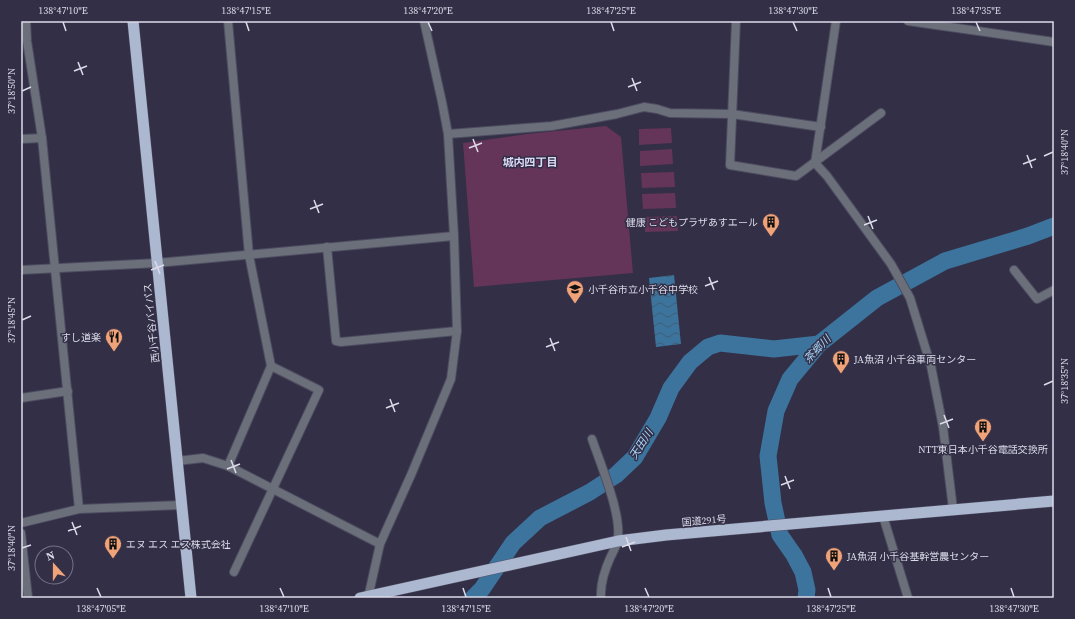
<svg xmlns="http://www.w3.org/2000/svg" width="1075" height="619" viewBox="0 0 1075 619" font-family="'Source Serif 4','Noto Sans JP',serif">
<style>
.garden{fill:#643558}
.water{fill:url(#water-waves)}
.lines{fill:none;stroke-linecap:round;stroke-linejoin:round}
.river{stroke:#3d749d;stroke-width:17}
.minor-casing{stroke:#4d4b60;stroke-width:10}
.tertiary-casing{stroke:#4d4b60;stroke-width:10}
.trunk-casing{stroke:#4d4b60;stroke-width:12}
.minor{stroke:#6a6f7a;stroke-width:8}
.tertiary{stroke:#6a6f7a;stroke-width:8}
.trunk{stroke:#acb7d0;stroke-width:11}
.ticks{fill:none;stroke:#dddcea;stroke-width:1.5}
.labels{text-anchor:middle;stroke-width:3;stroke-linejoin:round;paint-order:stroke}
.poi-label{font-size:10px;fill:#dddcea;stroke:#322f46;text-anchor:start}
.street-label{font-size:10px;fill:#dddcea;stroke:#322f46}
.neighbourhood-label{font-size:11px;font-weight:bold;fill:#dfdcfa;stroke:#322f46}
.water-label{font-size:11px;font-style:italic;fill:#a8d6fa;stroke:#322f46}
.neatline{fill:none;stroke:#dddcea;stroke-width:1.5}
.ticks-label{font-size:10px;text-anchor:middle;fill:#dddcea}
</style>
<defs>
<pattern id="water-waves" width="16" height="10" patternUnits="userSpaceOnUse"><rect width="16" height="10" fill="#3d749d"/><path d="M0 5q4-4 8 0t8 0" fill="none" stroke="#3f5e76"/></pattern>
</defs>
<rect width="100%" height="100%" fill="#322f46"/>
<g class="garden">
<polygon points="606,126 621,137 633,273 474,287 463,143 527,134"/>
<polygon points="671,128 672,143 639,145 639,129"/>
<polygon points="672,149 673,164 640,166 640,151"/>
<polygon points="674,172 675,187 642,188 641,173"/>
<polygon points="675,193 676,208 643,209 642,194"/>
<polygon points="677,216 678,231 645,232 644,217"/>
</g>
<polygon class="water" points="674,275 681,344 656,347 649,278"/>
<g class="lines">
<g class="river">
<polyline points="473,598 482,589 513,543 540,518 590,492 616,475 635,457 658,418 671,388 690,362 708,347 720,343 774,349 819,344"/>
<polyline points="806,598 807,590 803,572 794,555 780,535 773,503 768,456 776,411 790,379 819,344 877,298 945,261 1028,236 1054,226"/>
</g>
<g class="minor-casing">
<g id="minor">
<polyline points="228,21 249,255 271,366 228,466"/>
<polyline points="736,21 730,165 796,176 881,113"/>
<polyline points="836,21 815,163 827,176 891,264 910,298 931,366 943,427 953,509"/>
<polyline points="448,134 552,126 617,114 644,107 657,109 670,113 732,114 821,127"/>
<polyline points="21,139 42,138"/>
<polyline points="327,247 336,341 341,342 457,331"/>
<polyline points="55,269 79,509"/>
<polyline points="1014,270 1037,299 1054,290"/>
<polyline points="21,398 68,391"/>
<path d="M592,439C600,463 624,519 617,542C616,547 613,552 611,556C605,569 600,584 601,598"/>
<polyline points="177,461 203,458 228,466 380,544"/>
<polyline points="883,516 908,598"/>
<polyline points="21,523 79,509 181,505"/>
<polyline points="21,533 28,598"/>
<polyline points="234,572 319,390 271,366"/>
<polyline points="368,598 380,544 411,475 451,379 457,331 454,236 448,134 442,102 424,21"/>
</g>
</g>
<g class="tertiary-casing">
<g id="tertiary">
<polyline points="26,21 27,41 42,138 55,269"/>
<polyline points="908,21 1054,42"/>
<polyline points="21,270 157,263 454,236"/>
</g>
</g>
<g class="trunk-casing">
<g id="trunk">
<polyline points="133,21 191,598"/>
<polyline points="360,598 618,541 666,535 1054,501"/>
</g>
</g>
<use href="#minor" class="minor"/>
<use href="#tertiary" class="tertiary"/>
<use href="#trunk" class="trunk"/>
</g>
<path class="ticks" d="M63,22L66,31M246,22L249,31M428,22L432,31M611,22L614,31M793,22L797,31M976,22L980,31M78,62L83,75M74,71L87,66M632,78L637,91M628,87L641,82M22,91L31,87M473,139L478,152M469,148L482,143M1027,155L1032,168M1044,156L1053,152M1023,164L1036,159M314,200L319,213M310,209L323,204M868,216L873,229M864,225L877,220M155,261L160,274M151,270L164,265M709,277L714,290M705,286L718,281M22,320L31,316M550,338L555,351M546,347L559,342M1044,385L1053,381M390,399L395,412M386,408L399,403M944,415L949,428M940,424L953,419M231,460L236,473M227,469L240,464M785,476L790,489M781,485L794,480M72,522L77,535M68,531L81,526M626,537L631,551M622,547L635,542M22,548L31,545M97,588L101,597M280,588L284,597M463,588L466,597M645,588L649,597M828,588L831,597M1011,588L1014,597"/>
<defs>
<g id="building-pin" transform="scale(0.9)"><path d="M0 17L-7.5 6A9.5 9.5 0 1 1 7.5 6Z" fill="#f0a279" stroke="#322f46"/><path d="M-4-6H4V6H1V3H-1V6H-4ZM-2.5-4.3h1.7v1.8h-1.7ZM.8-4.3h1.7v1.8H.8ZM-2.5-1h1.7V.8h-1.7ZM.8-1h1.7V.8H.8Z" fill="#111"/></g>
<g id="school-pin" transform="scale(0.9)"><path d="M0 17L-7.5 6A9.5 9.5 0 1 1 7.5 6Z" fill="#f0a279" stroke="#322f46"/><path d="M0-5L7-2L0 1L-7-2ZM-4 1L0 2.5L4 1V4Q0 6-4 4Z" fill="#111"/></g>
<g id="restaurant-pin" transform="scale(0.9)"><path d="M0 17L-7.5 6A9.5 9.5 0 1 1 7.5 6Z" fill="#f0a279" stroke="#322f46"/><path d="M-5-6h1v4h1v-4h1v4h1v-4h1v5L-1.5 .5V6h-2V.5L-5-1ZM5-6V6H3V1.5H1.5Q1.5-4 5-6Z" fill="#111"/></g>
</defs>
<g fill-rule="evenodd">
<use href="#building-pin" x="771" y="222"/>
<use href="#school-pin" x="575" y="289"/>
<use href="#restaurant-pin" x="114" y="337"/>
<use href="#building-pin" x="841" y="359"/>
<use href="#building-pin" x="983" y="427"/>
<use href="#building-pin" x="113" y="544"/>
<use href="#building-pin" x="834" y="556"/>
</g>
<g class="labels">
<g class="poi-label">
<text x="758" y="226" text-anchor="end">健康 こどもプラザあすエール</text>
<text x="588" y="293">小千谷市立小千谷中学校</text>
<text x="101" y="341" text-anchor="end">すし道楽</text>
<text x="854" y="363">JA魚沼 小千谷車両センター</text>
<text x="983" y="453" text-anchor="middle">NTT東日本小千谷電話交換所</text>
<text x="126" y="548">エヌ エス エス株式会社</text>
<text x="847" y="560">JA魚沼 小千谷基幹営農センター</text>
</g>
<g class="street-label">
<text transform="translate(151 323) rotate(-96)" y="4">西小千谷バイパス</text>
<text transform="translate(704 520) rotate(-5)" y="4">国道291号</text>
</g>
<g class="neighbourhood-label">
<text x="530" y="166">城内四丁目</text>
</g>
<g class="water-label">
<text transform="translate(817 349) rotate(-46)" y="4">茶郷川</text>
<text transform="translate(641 444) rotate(-57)" y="4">天田川</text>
</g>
</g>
<rect width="1075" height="619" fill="none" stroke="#322f46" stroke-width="44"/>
<g transform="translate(54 565) rotate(339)"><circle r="19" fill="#322f46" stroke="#767488"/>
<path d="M0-3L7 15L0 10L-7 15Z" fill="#f0a279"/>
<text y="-6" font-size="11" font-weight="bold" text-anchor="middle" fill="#dddcea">N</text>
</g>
<rect x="22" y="22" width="1031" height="575" class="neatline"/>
<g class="ticks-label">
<text x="63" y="14">138°47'10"E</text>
<text x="246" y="14">138°47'15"E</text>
<text x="428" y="14">138°47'20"E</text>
<text x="611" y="14">138°47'25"E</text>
<text x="793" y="14">138°47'30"E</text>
<text x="976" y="14">138°47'35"E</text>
<text transform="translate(11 91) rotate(-90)" y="4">37°18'50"N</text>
<text transform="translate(1064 152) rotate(-90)" y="4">37°18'40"N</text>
<text transform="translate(11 320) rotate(-90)" y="4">37°18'45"N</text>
<text transform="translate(1064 381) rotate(-90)" y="4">37°18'35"N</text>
<text transform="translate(11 548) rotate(-90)" y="4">37°18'40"N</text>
<text x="101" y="612">138°47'05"E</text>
<text x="284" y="612">138°47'10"E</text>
<text x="466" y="612">138°47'15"E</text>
<text x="649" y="612">138°47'20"E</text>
<text x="831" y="612">138°47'25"E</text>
<text x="1014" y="612">138°47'30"E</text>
</g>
</svg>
